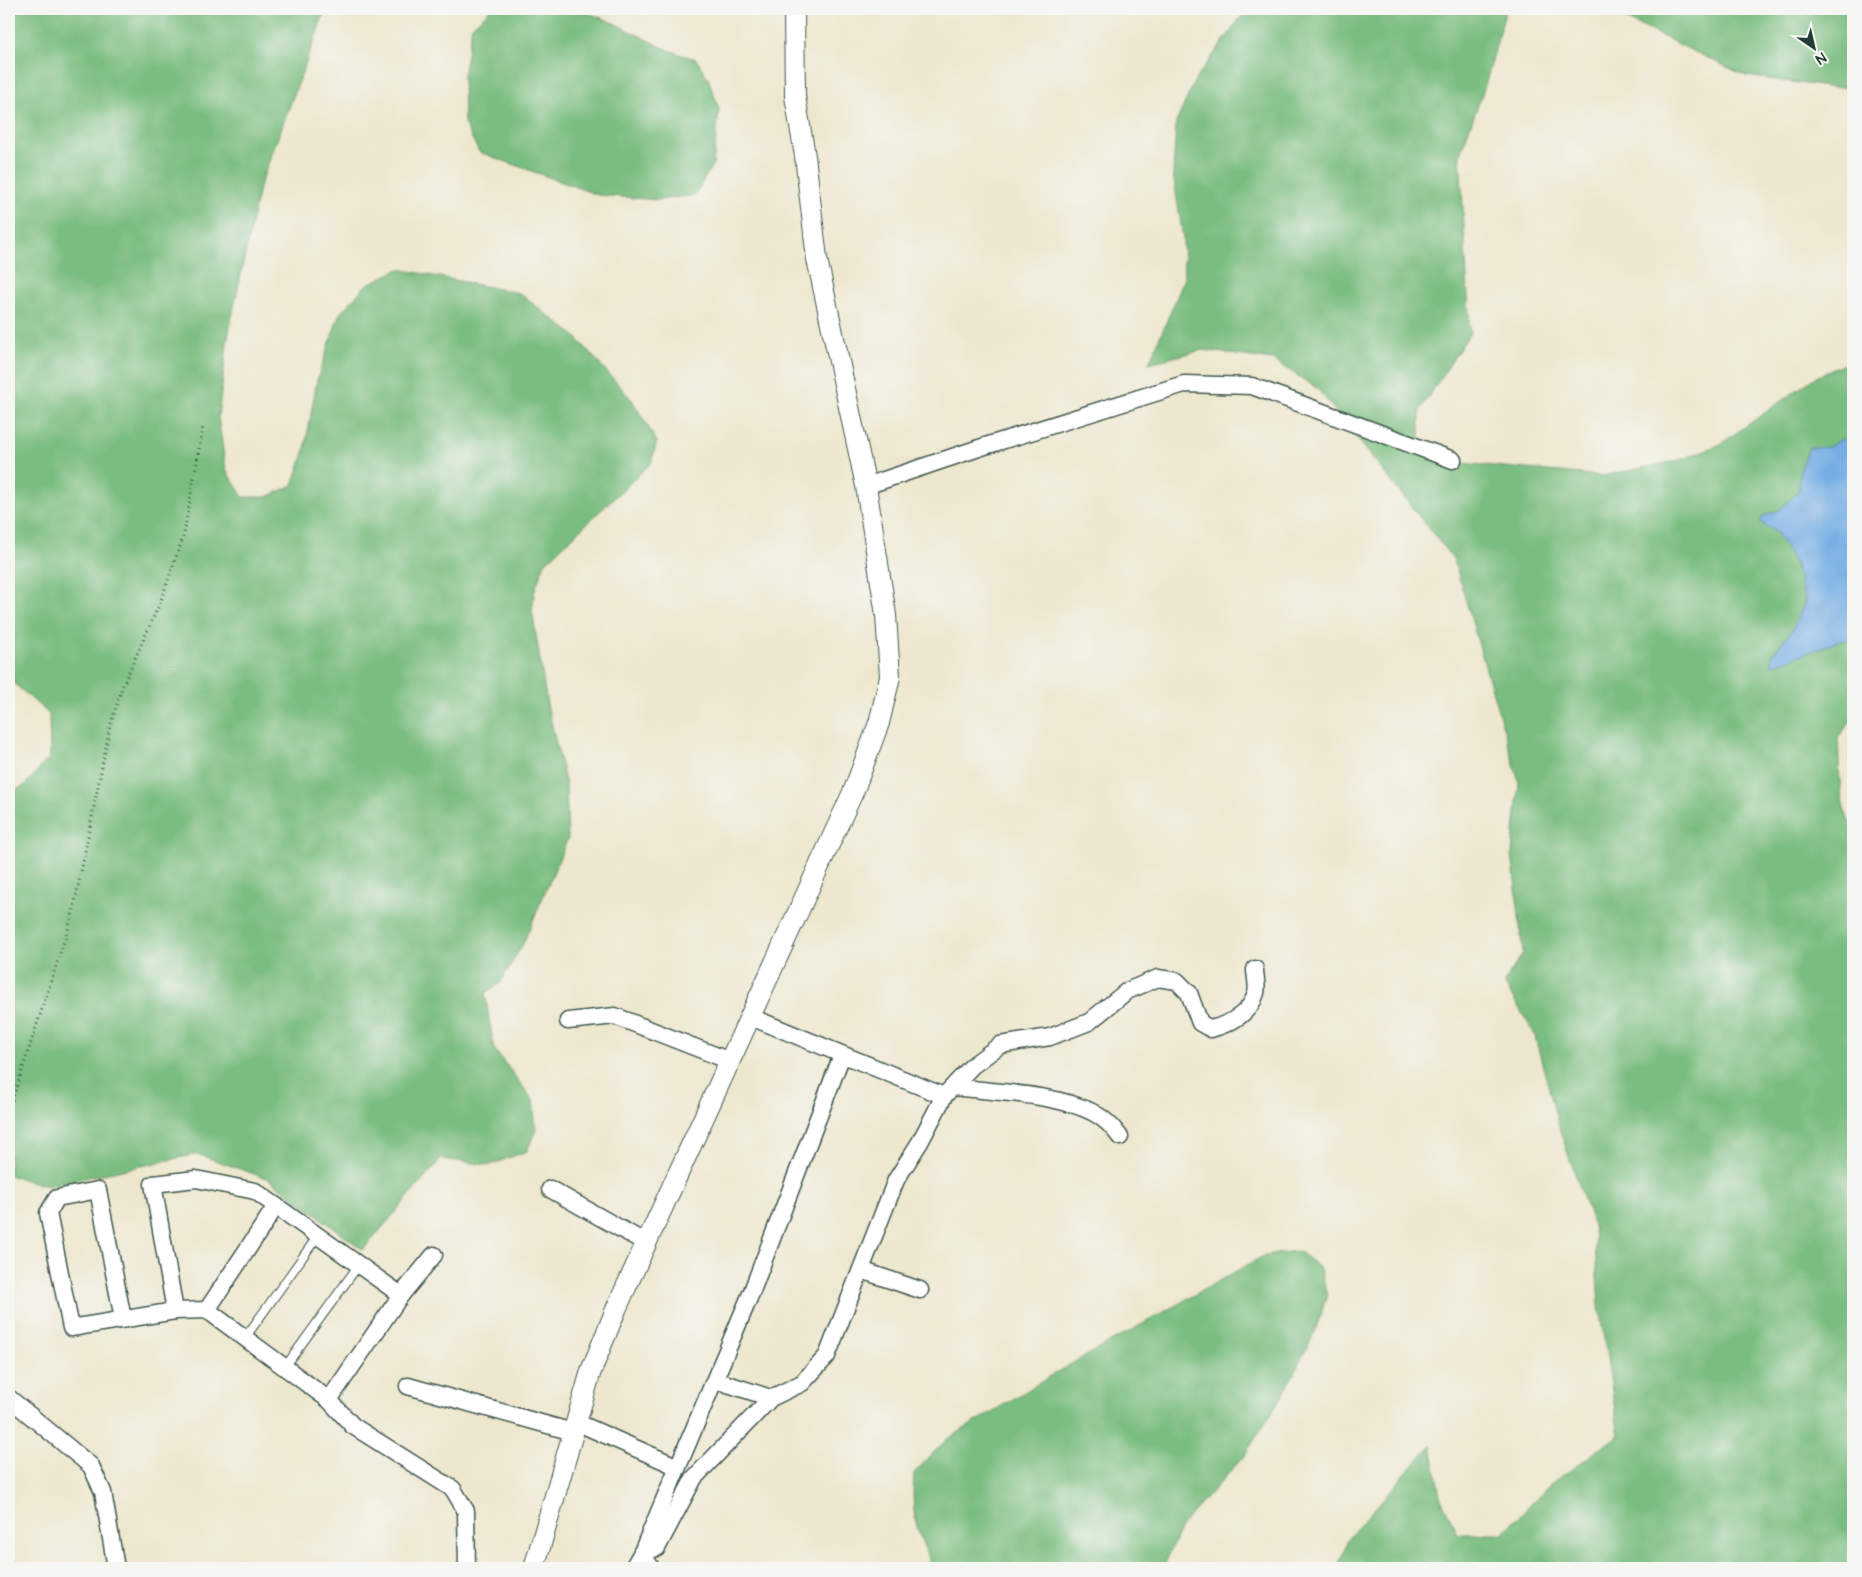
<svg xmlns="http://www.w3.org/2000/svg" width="1862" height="1577" viewBox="0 0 1862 1577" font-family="'Architects Daughter',sans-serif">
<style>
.forest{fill:#7abd80;stroke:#4c7d5a}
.water{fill:#74ade4;stroke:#4a758c}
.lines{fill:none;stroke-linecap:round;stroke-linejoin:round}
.service-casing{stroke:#3e564b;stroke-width:10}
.minor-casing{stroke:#3e564b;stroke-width:19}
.tertiary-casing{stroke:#3e564b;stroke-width:22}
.path{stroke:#3e564b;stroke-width:3;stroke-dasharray:1 4;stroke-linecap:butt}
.service{stroke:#fff;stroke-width:8}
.minor{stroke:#fff;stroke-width:16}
.tertiary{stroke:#fff;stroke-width:20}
</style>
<rect width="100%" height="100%" fill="#f6f6f2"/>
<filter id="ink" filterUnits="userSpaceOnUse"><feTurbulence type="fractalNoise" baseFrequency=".02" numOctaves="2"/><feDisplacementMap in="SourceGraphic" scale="10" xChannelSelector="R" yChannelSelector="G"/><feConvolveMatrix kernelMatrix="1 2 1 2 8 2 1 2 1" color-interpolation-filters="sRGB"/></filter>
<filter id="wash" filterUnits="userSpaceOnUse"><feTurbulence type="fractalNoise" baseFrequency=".0096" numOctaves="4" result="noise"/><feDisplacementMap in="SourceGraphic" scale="20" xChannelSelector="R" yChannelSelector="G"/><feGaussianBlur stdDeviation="1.12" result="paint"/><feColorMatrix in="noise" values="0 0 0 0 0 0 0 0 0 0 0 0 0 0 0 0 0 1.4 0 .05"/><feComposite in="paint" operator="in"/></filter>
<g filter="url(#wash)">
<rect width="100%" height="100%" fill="#ede7cd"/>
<g class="forest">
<polygon points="9,9 326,9 259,188 228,336 218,417 226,470 243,497 267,497 293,485 304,453 317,380 339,315 366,285 399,269 519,293 575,336 632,400 657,442 651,463 545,563 535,589 532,610 547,704 566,786 568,838 523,944 500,983 485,993 494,1049 533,1100 536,1130 527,1151 490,1165 441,1159 363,1250 269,1179 197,1154 47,1186 9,1175 9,793 24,786 50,757 49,714 9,679"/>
<path d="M491,9C526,9 561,5 594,15C630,27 659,51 696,59L708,78L719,109L713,164L695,195L657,200L598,195L479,152L464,123L463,76L472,26Z"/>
<path d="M1247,9H1506L1485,86L1460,154L1470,333L1420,410V437L1442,458L1461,463L1603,476L1676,461L1719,445L1814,378L1853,360V719L1838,737C1840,762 1837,808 1853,827V1568H1337L1350,1536L1431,1445L1440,1496L1458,1534H1502L1551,1484L1619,1435L1599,1307L1594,1228L1561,1134L1534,1033L1504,983L1523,953L1512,853L1519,782L1454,560L1317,388L1273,360L1203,350L1149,363L1184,280L1183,237L1173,174L1176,123L1195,80Z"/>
<polygon points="1609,9 1853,9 1853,86 1834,88 1746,76 1617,15"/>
<path d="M1298,1251L1320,1268L1327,1295L1315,1332L1283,1395L1244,1456L1182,1525L1163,1568H933C916,1528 911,1517 914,1473L946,1440L1059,1371L1265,1255Z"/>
</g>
<polygon class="water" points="1843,438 1853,450 1853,640 1840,641 1772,665 1772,655 1793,629 1805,601 1795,564 1777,533 1760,522 1763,516 1779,510 1799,491 1800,471 1809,448 1829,447"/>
</g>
<g filter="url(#ink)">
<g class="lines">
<g class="service-casing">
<g id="service">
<polyline points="245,1338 317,1237"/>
<polyline points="285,1367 358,1266"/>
</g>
</g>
<g class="minor-casing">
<g id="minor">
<polyline points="866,486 982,447 1184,384 1252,386 1453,460"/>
<polyline points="751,1017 944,1096"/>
<polyline points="568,1021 615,1016 730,1061"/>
<path d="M953,1087C993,1092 1059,1094 1094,1113C1105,1119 1113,1127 1120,1137"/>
<polyline points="550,1189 646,1243"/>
<polyline points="861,1270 920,1290"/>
<polyline points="207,1310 276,1206"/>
<polyline points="175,1311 153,1184 196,1179 255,1191 401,1295"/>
<polyline points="123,1319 98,1190 57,1198 48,1213 71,1328 175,1311 207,1310 329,1400 353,1426 453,1489 466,1511 467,1568"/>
<polyline points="715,1380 771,1398"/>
<polyline points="408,1386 573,1432"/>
<polyline points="9,1398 91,1466 103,1492 116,1568"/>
<polyline points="329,1400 401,1295 434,1255"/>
<polyline points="576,1422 678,1467"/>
<path d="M642,1552L657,1548L694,1478L771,1398L802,1383L827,1356L896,1180L920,1142L944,1096L972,1066L1000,1045L1050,1037L1089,1022L1127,991L1158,978L1177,981L1189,993L1200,1023L1211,1029C1229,1024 1250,1014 1256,993C1258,987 1255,976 1255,969"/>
<polyline points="642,1552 651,1568"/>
<polyline points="633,1568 642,1552 752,1291 842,1055"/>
</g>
</g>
<g class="tertiary-casing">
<polyline id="tertiary" points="534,1568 591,1371 617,1307 854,790 879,723 890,677 886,615 866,486 817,259 805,156 795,96 794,9"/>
</g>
<polyline class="path" points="9,1110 72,917 110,726 123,685 160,603 184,534 203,426"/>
<use href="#service" class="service"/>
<use href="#minor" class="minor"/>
<use href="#tertiary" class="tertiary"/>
</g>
</g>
<rect width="1862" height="1577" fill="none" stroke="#f6f6f2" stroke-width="30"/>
<g transform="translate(1814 48) rotate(146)" stroke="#f6f6f2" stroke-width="4" paint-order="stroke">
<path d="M0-4L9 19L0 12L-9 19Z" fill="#1f3d34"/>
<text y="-8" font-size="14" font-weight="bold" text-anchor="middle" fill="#1f3d34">N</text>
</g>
</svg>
